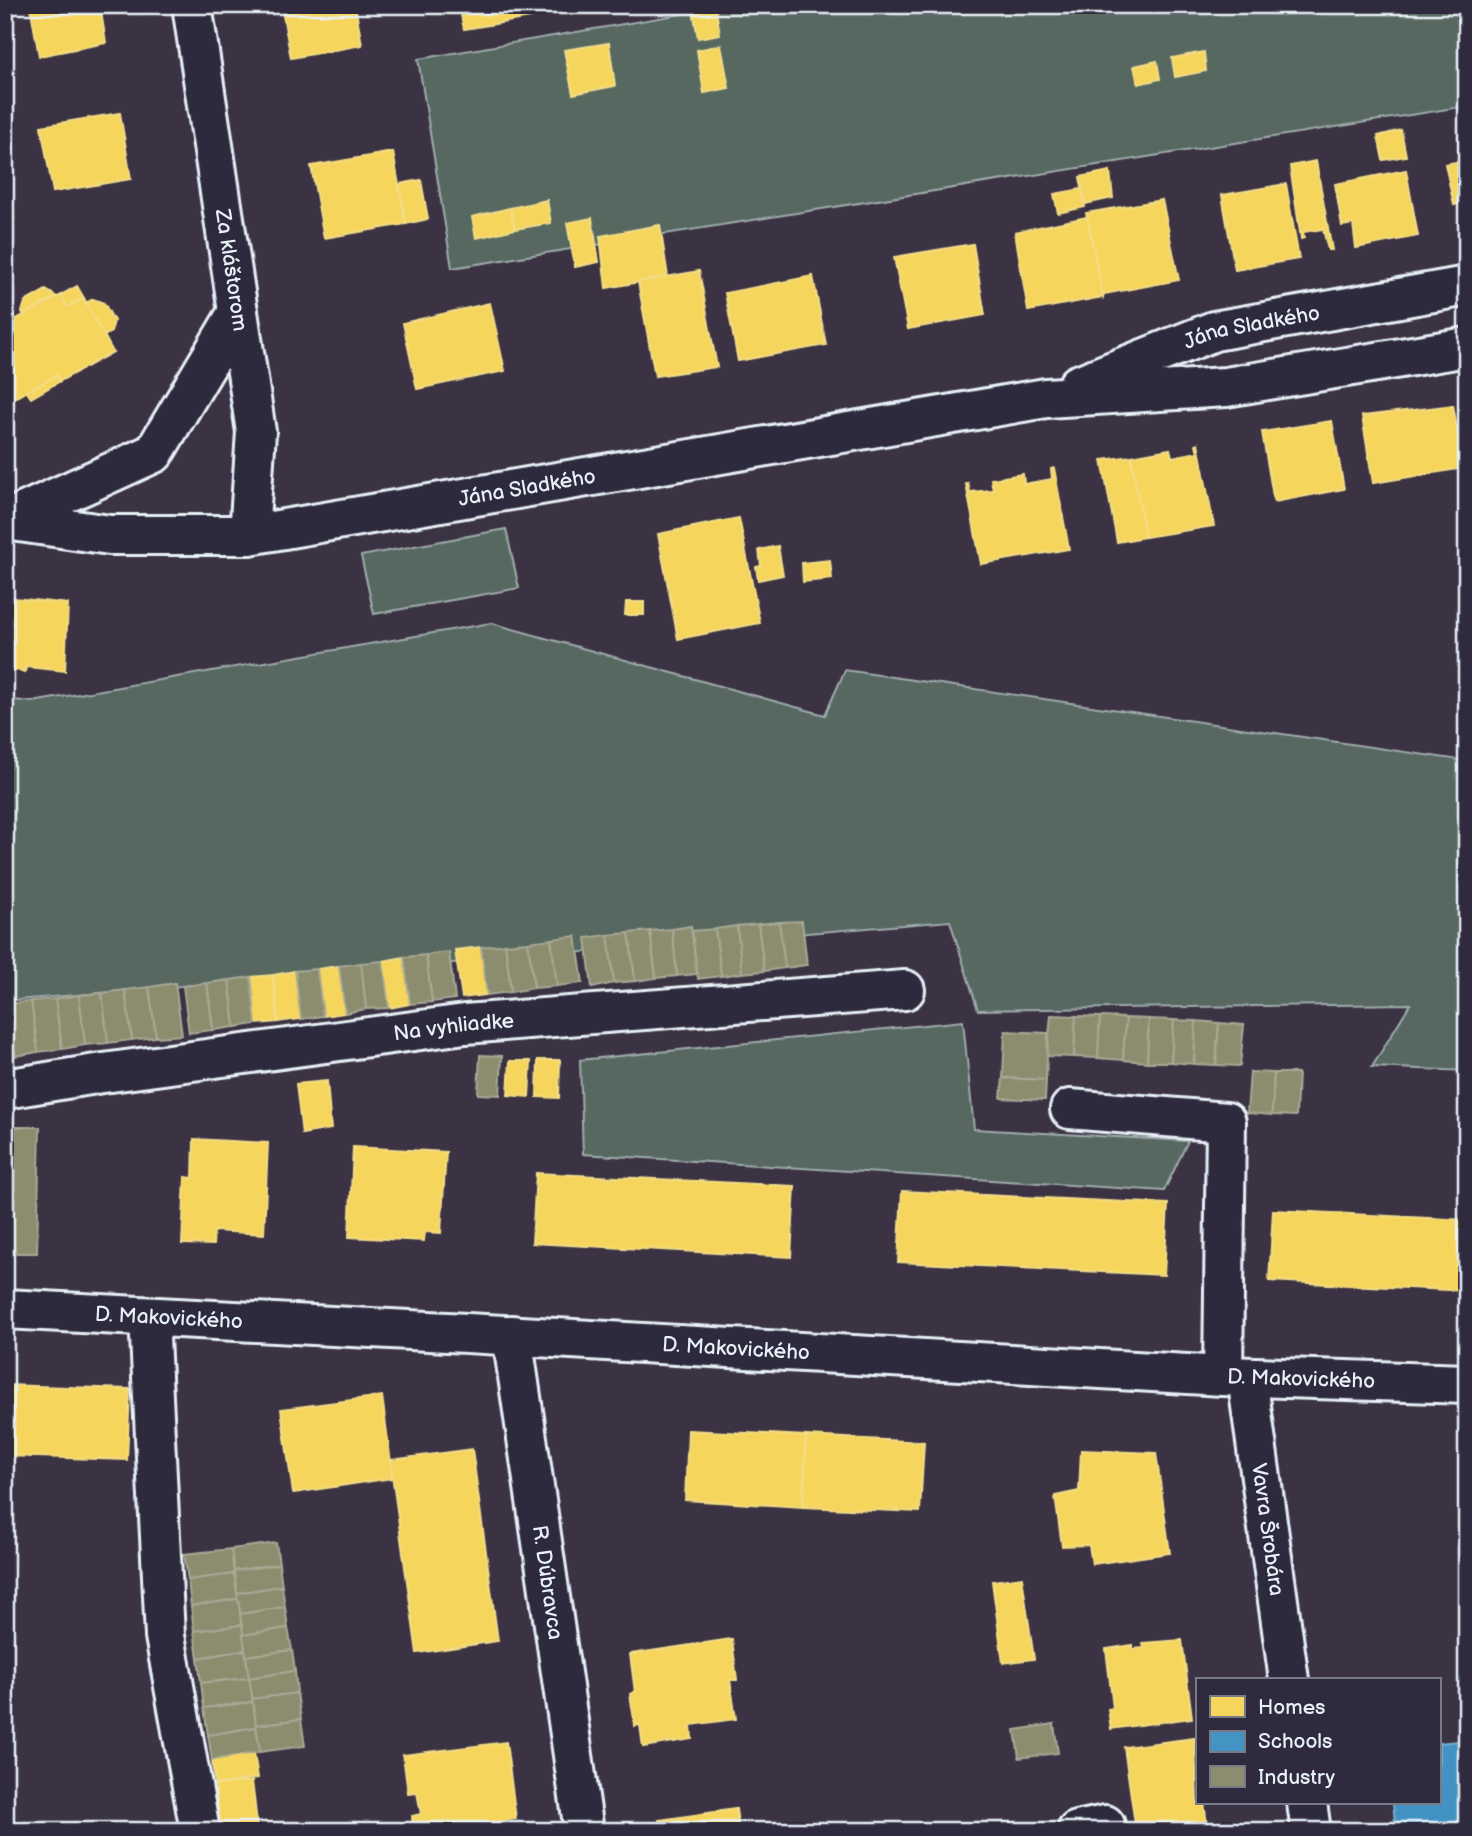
<svg xmlns="http://www.w3.org/2000/svg" width="1472" height="1836" viewBox="0 0 1472 1836" font-family="'Balsamiq Sans',sans-serif">
<style>
.green{fill:#576860;stroke:#a0acac;stroke-width:2}
.homes{fill:#f6d55c;stroke:#f2dd8b;stroke-width:2}
.schools{fill:#4393c3;stroke:#74afd3;stroke-width:2}
.industry{fill:#8c8c6e;stroke:#a8aa97;stroke-width:2}
.lines{fill:none;stroke-linecap:round;stroke-linejoin:round}
.minor-casing{stroke:#e8f1f8;stroke-width:44}
.minor{stroke:#2f2a3d;stroke-width:38}
.labels{text-anchor:middle;stroke-width:7;stroke-linejoin:round;paint-order:stroke}
.street-label{font-size:21px;fill:#e8f1f8;stroke:#2f2a3d}
</style>
<rect width="100%" height="100%" fill="#3b3243"/>
<filter id="ink" filterUnits="userSpaceOnUse"><feTurbulence type="fractalNoise" baseFrequency=".0143" numOctaves="2"/><feDisplacementMap in="SourceGraphic" scale="14" xChannelSelector="R" yChannelSelector="G"/><feConvolveMatrix kernelMatrix="1 2 1 2 8 2 1 2 1" color-interpolation-filters="sRGB"/></filter>
<g filter="url(#ink)">
<g class="green">
<polygon points="735,5 1467,5 1467,106 452,268 418,59"/>
<polygon points="506,529 519,588 374,614 361,556"/>
<polygon points="491,623 825,715 845,670 1467,761 1467,1071 1372,1067 1410,1004 978,1010 950,921 5,1001 5,699 32,702"/>
<polygon points="963,1021 974,1129 1188,1141 1164,1191 583,1154 580,1060"/>
</g>
<g class="homes">
<polygon points="30,5 100,5 106,43 39,56"/>
<polygon points="281,5 355,5 362,45 291,58"/>
<polygon points="459,5 528,5 531,18 464,29"/>
<polygon points="692,5 715,5 720,34 698,38"/>
<polygon points="609,43 615,86 573,94 564,50"/>
<polygon points="721,45 729,88 704,93 697,50"/>
<polygon points="1204,52 1206,71 1175,77 1172,58"/>
<polygon points="1157,61 1160,79 1138,84 1134,66"/>
<polygon points="120,113 131,179 53,192 41,126"/>
<polygon points="1401,130 1406,156 1383,160 1378,136"/>
<polygon points="393,152 406,224 324,238 311,166"/>
<polygon points="1467,160 1467,214 1464,203 1454,205 1445,164"/>
<polygon points="1316,161 1332,250 1328,250 1323,229 1303,232 1304,238 1301,239 1290,166"/>
<polygon points="1406,170 1418,236 1356,248 1353,224 1342,226 1335,184"/>
<polygon points="1110,171 1113,198 1085,204 1080,177"/>
<polygon points="421,180 428,219 406,224 399,184"/>
<polygon points="1286,184 1299,259 1235,270 1222,195"/>
<polygon points="1082,189 1085,207 1058,213 1054,194"/>
<polygon points="10,197 14,219 5,221 5,198"/>
<polygon points="547,200 551,223 515,229 510,208"/>
<polygon points="1162,200 1179,280 1104,294 1103,297 1086,213"/>
<polygon points="510,208 515,229 476,238 472,217"/>
<polygon points="1087,217 1103,297 1028,311 1015,232"/>
<polygon points="592,218 599,262 575,267 567,223"/>
<polygon points="660,225 668,277 606,288 600,236"/>
<polygon points="973,244 985,315 908,329 894,257"/>
<polygon points="699,271 717,367 655,376 638,282"/>
<polygon points="813,276 826,345 738,361 725,293"/>
<polygon points="77,286 84,298 67,307 61,295"/>
<polygon points="46,290 57,297 24,315 22,312 25,302"/>
<polygon points="61,295 67,307 84,298 113,352 60,381 57,375 5,403 5,325"/>
<polygon points="93,299 104,303 114,321 111,332 104,336 86,303"/>
<polygon points="490,303 505,371 417,389 403,323"/>
<polygon points="57,375 60,381 31,398 27,392"/>
<polygon points="1453,405 1464,468 1373,483 1362,416"/>
<polygon points="1332,421 1344,489 1274,502 1262,432"/>
<polygon points="1198,443 1214,526 1145,537 1131,456 1170,449 1172,457 1198,452 1196,444"/>
<polygon points="1131,456 1145,537 1117,542 1102,460"/>
<polygon points="1054,468 1069,549 981,564 966,484 968,483 970,492 993,490 991,479 1023,474 1024,484 1052,479 1051,469"/>
<polygon points="739,518 760,623 678,639 658,534"/>
<polygon points="778,546 783,575 758,580 756,567 761,566 759,550"/>
<polygon points="830,560 832,579 803,582 802,563"/>
<polygon points="5,597 68,604 65,671 26,667 25,672 5,668"/>
<polygon points="626,602 644,602 644,615 625,615"/>
<polygon points="481,947 487,995 462,998 455,950"/>
<polygon points="404,957 410,1004 389,1008 383,961"/>
<polygon points="339,966 345,1013 323,1016 317,969"/>
<polygon points="295,971 301,1019 278,1022 273,975"/>
<polygon points="273,975 278,1022 256,1024 251,977"/>
<polygon points="538,1060 560,1060 559,1098 537,1097"/>
<polygon points="510,1061 531,1061 529,1097 508,1095"/>
<polygon points="327,1081 331,1129 302,1134 296,1084"/>
<polygon points="194,1139 268,1143 264,1234 214,1231 213,1245 182,1244 185,1177 193,1178"/>
<polygon points="353,1147 446,1152 441,1233 425,1232 424,1241 349,1237"/>
<polygon points="536,1173 795,1186 791,1257 532,1243"/>
<polygon points="902,1191 1168,1204 1164,1275 898,1262"/>
<polygon points="1273,1210 1467,1220 1467,1291 1269,1281"/>
<polygon points="5,1385 130,1389 127,1460 5,1456"/>
<polygon points="382,1396 393,1478 293,1493 281,1409"/>
<polygon points="688,1430 806,1436 803,1507 685,1500"/>
<polygon points="806,1436 924,1442 920,1512 803,1507"/>
<polygon points="472,1449 498,1641 417,1653 390,1460"/>
<polygon points="1081,1450 1156,1453 1170,1553 1092,1564 1089,1545 1062,1546 1055,1496 1079,1491"/>
<polygon points="1022,1577 1034,1659 1003,1663 992,1581"/>
<polygon points="732,1639 737,1680 730,1680 736,1719 691,1725 692,1739 643,1747 640,1725 635,1726 630,1694 635,1692 630,1654"/>
<polygon points="1182,1640 1192,1718 1111,1729 1108,1709 1113,1708 1106,1649 1133,1645 1133,1649 1144,1648 1143,1643"/>
<polygon points="1195,1738 1197,1803 1204,1803 1208,1831 1136,1831 1124,1747"/>
<polygon points="506,1742 516,1819 480,1825 480,1831 413,1831 412,1816 421,1814 417,1792 408,1793 403,1755"/>
<polygon points="254,1753 258,1778 215,1785 212,1760"/>
<polygon points="252,1781 258,1831 221,1831 215,1785"/>
<polygon points="736,1809 739,1831 661,1831 659,1820"/>
</g>
<polygon class="schools" points="1467,1740 1467,1831 1396,1831 1393,1803 1439,1803 1439,1743"/>
<g class="industry">
<polygon points="802,921 807,965 785,968 779,922"/>
<polygon points="779,922 785,968 764,971 758,924"/>
<polygon points="758,924 764,971 742,973 737,926"/>
<polygon points="691,926 697,974 677,976 672,929"/>
<polygon points="737,926 742,973 721,976 715,929"/>
<polygon points="672,929 677,976 656,978 650,931"/>
<polygon points="715,929 721,976 698,979 692,931"/>
<polygon points="650,931 656,978 635,981 629,933"/>
<polygon points="629,933 635,981 614,983 608,935"/>
<polygon points="608,935 614,983 592,988 586,938"/>
<polygon points="576,936 583,983 557,986 551,939"/>
<polygon points="551,939 557,986 534,988 528,942"/>
<polygon points="528,942 534,988 511,992 505,944"/>
<polygon points="505,944 511,992 487,995 481,947"/>
<polygon points="449,952 455,999 432,1002 426,955"/>
<polygon points="426,955 432,1002 410,1004 404,957"/>
<polygon points="383,961 389,1008 366,1009 361,963"/>
<polygon points="361,963 366,1009 345,1013 339,966"/>
<polygon points="317,969 323,1016 301,1019 295,971"/>
<polygon points="251,977 256,1024 235,1027 229,980"/>
<polygon points="229,980 235,1027 213,1030 207,983"/>
<polygon points="175,983 182,1035 156,1037 149,987"/>
<polygon points="207,983 213,1030 189,1033 183,986"/>
<polygon points="149,987 156,1037 132,1040 125,990"/>
<polygon points="125,990 132,1040 108,1043 102,993"/>
<polygon points="102,993 108,1043 85,1045 79,995"/>
<polygon points="79,995 85,1045 62,1049 55,999"/>
<polygon points="55,999 62,1049 38,1052 31,1001"/>
<polygon points="31,1001 38,1052 15,1056 8,1004"/>
<polygon points="8,1004 15,1056 5,1058 5,1005"/>
<polygon points="1051,1015 1076,1016 1074,1057 1047,1056"/>
<polygon points="1076,1016 1100,1017 1098,1058 1074,1057"/>
<polygon points="1100,1017 1126,1018 1123,1060 1098,1058"/>
<polygon points="1126,1018 1149,1019 1147,1062 1123,1060"/>
<polygon points="1149,1019 1174,1020 1171,1062 1147,1062"/>
<polygon points="1174,1020 1196,1021 1194,1064 1171,1062"/>
<polygon points="1196,1021 1219,1023 1216,1065 1194,1064"/>
<polygon points="1219,1023 1244,1025 1240,1066 1216,1065"/>
<polygon points="1005,1031 1048,1033 1046,1080 1003,1078"/>
<polygon points="480,1055 502,1056 500,1095 478,1094"/>
<polygon points="1250,1072 1274,1073 1272,1115 1247,1113"/>
<polygon points="1274,1073 1298,1073 1296,1116 1272,1115"/>
<polygon points="1003,1078 1046,1080 1045,1100 1001,1098"/>
<polygon points="5,1127 40,1127 37,1253 5,1253"/>
<polygon points="276,1543 279,1564 234,1571 231,1549"/>
<polygon points="231,1549 234,1574 188,1580 184,1554"/>
<polygon points="279,1564 282,1586 237,1593 234,1571"/>
<polygon points="234,1574 238,1599 191,1606 188,1580"/>
<polygon points="282,1586 285,1607 240,1614 237,1593"/>
<polygon points="238,1599 242,1625 194,1631 191,1606"/>
<polygon points="285,1607 288,1628 243,1635 240,1614"/>
<polygon points="242,1625 245,1650 198,1658 194,1631"/>
<polygon points="288,1628 292,1650 246,1656 243,1635"/>
<polygon points="245,1650 249,1678 201,1683 198,1658"/>
<polygon points="292,1650 295,1671 249,1678 246,1656"/>
<polygon points="295,1671 297,1693 252,1699 249,1678"/>
<polygon points="249,1678 253,1702 204,1708 201,1683"/>
<polygon points="297,1693 301,1719 256,1725 252,1699"/>
<polygon points="253,1702 256,1727 208,1735 204,1708"/>
<polygon points="301,1719 305,1746 260,1752 256,1725"/>
<polygon points="1054,1724 1058,1753 1019,1758 1015,1730"/>
<polygon points="256,1727 260,1752 212,1760 208,1735"/>
</g>
<g class="lines">
<g class="minor-casing">
<g id="minor">
<path id="s1" d="M192,5L256,432L249,535"/>
<path id="s2" d="M1078,385L1214,331L1467,286"/>
<path id="s3" d="M5,520L110,535H249L1046,398L1226,387L1467,347"/>
<polyline points="7,520 154,453 238,312"/>
<path id="s4" d="M5,1089L96,1074L465,1024L905,990"/>
<polyline points="1070,1109 1226,1122 1223,1376"/>
<path id="s5" d="M5,1309L467,1333L1223,1376L1467,1384"/>
<polyline points="149,1317 165,1636 200,1831"/>
<path id="s6" d="M512,1335L584,1831"/>
<path id="s7" d="M1247,1377L1289,1680"/>
<polyline points="1307,1803 1311,1831"/>
<polyline points="1077,1831 1105,1825"/>
</g>
</g>
<use href="#minor" class="minor"/>
</g>
</g>
<g class="labels">
<g class="street-label">
<text dy="7" stroke="none"><textPath href="#s1" startOffset="268">Za kláštorom</textPath></text>
<text dy="7" stroke="none"><textPath href="#s2" startOffset="184">Jána Sladkého</textPath></text>
<text dy="7" stroke="none"><textPath href="#s3" startOffset="527">Jána Sladkého</textPath></text>
<text dy="7" stroke="none"><textPath href="#s4" startOffset="453">Na vyhliadke</textPath></text>
<text dy="7" stroke="none"><textPath href="#s5" startOffset="164">D. Makovického</textPath></text>
<text dy="7" stroke="none"><textPath href="#s5" startOffset="732">D. Makovického</textPath></text>
<text dy="7" stroke="none"><textPath href="#s5" startOffset="1298">D. Makovického</textPath></text>
<text dy="7" stroke="none"><textPath href="#s7" startOffset="154">Vavra Šrobára</textPath></text>
<text dy="7" stroke="none"><textPath href="#s6" startOffset="250">R. Dúbravca</textPath></text>
</g>
</g>
<rect width="1472" height="1836" fill="none" stroke="#2f2a3d" stroke-width="28"/>
<rect x="14" y="14" width="1444" height="1808" fill="none" stroke="#e8f1f8" stroke-width="2.5" filter="url(#ink)"/>
<rect x="1196" y="1678" width="245" height="126" fill="#2f2a3d" stroke="#797a88" stroke-width="2"/>
<rect x="1210" y="1696" width="35" height="21" fill="#f6d55c" stroke="#797a88" stroke-width="2"/>
<text x="1258" y="1714" font-size="21" fill="#e8f1f8">Homes</text>
<rect x="1210" y="1731" width="35" height="21" fill="#4393c3" stroke="#797a88" stroke-width="2"/>
<text x="1258" y="1748" font-size="21" fill="#e8f1f8">Schools</text>
<rect x="1210" y="1766" width="35" height="21" fill="#8c8c6e" stroke="#797a88" stroke-width="2"/>
<text x="1258" y="1784" font-size="21" fill="#e8f1f8">Industry</text>
</svg>
